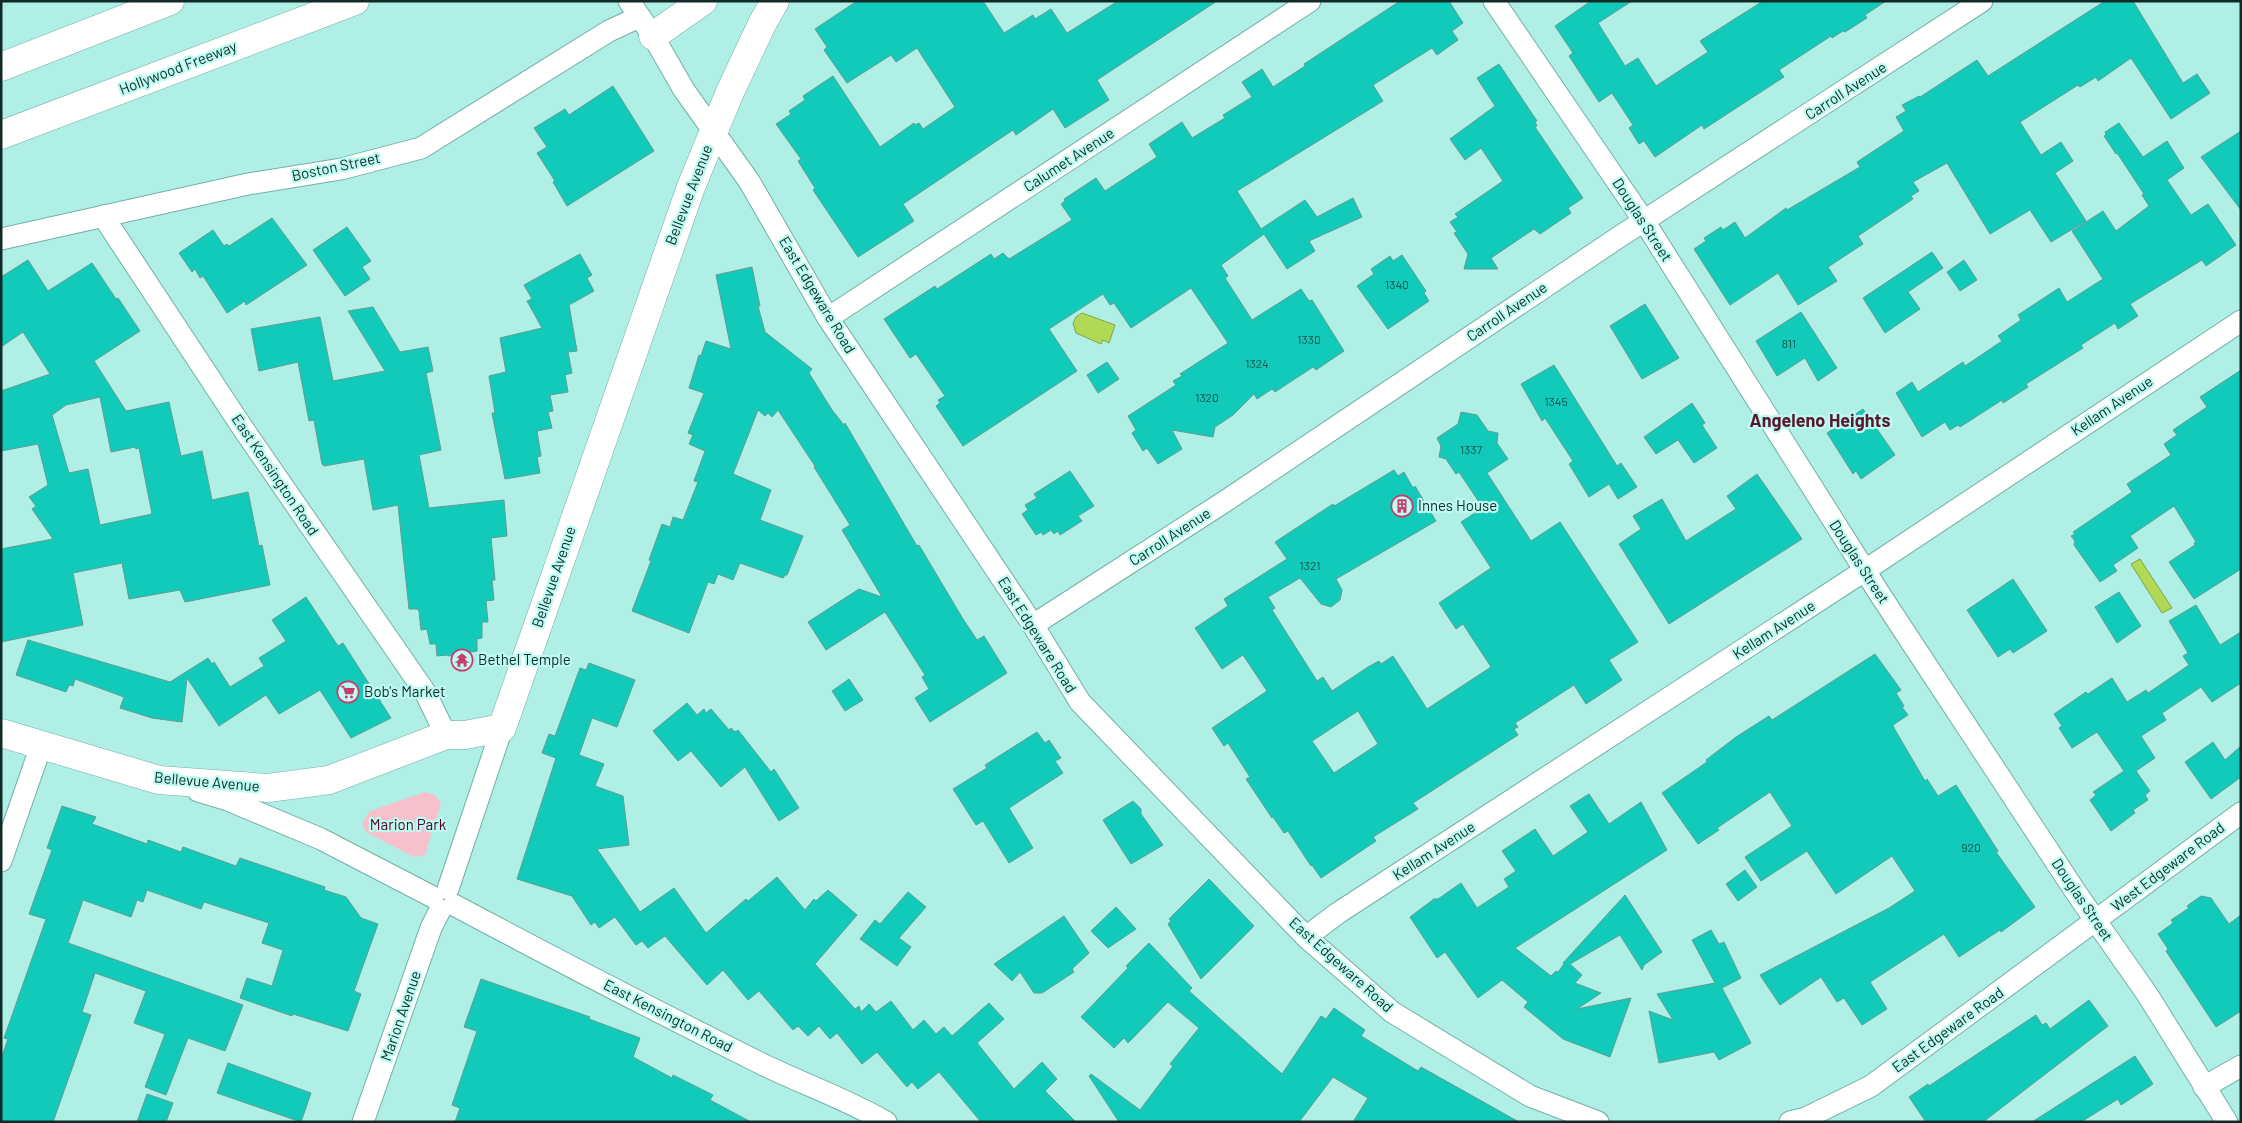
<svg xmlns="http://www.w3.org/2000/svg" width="2242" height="1123" font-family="Barlow,sans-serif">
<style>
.green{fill:#f6c1cc}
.water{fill:#b1d956;stroke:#81a448}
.building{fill:#12cab9;stroke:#5f9c93;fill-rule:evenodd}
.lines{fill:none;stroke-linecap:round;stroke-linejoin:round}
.minor-casing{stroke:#72b0a7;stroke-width:23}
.tertiary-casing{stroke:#72b0a7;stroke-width:29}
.motorway-casing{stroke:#72b0a7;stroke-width:29}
.minor{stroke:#fff;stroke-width:21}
.tertiary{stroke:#fff;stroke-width:28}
.motorway{stroke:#fff;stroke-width:28}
.labels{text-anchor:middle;stroke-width:4.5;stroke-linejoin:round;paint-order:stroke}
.number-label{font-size:12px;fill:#11524c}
.street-label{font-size:15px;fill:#112a27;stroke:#bcfcf2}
.poi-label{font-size:15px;fill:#112a27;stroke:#bcfcf2;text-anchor:start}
.park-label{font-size:15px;fill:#530022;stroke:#bcfcf2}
.quarter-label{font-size:18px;font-weight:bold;fill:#5b172e;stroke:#bcfcf2}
</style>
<rect width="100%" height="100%" fill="#afefe5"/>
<!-- green -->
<polygon class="green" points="425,792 435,795 441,803 425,855 414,857 366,832 362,824 370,811"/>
<!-- water -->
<g class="water">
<polygon points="1082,313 1115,325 1109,343 1103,340 1101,344 1076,333 1073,323 1076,317"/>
<polygon points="2140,559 2172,608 2162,613 2131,564"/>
</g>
<!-- building -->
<g class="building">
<polygon points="857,1 983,1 1004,33 1033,15 1035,19 1051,9 1067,33 1118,1 1217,1 1097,80 1109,100 1065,128 1053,109 1016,135 1013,130 903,204 914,221 858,257 813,190 815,188 798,161 801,159 776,124 791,114 789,111 805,100 803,96 833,76 880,147 914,123 915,125 919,123 923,129 955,107 917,48 896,62 891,55 847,83 824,50 827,47 815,29"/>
<polygon points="1400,1 1449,1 1463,23 1452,31 1458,40 1437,55 1432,48 1373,85 1383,101 1237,191 1261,229 1305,200 1317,217 1353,198 1362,217 1309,241 1315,251 1287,269 1264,234 1221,265 1228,276 1225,278 1252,320 1301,289 1309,301 1312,300 1344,351 1316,370 1313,367 1275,392 1272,389 1257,399 1254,394 1233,415 1215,427 1213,437 1172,430 1182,449 1158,464 1147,448 1143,451 1132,433 1136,430 1128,416 1176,385 1173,381 1182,376 1180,374 1228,343 1191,288 1131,328 1114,303 1110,305 1103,294 1049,329 1077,371 963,446 936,406 940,403 938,400 945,396 916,354 910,358 884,319 935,286 937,289 991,254 994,259 1003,253 1009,259 1072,220 1061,204 1065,201 1064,199 1096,178 1105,191 1157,157 1149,144 1182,122 1192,138 1225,118 1223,115 1252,97 1242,82 1262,69 1273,87 1305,66 1304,64"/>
<polygon points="1591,1 1632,1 1598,23 1625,66 1638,58 1656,86 1708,52 1700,41 1763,1 1886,1 1865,15 1867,18 1845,32 1843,31 1832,38 1831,36 1779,70 1784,77 1704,129 1702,125 1655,157 1644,141 1639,144 1629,128 1633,125 1612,93 1599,102 1569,56 1573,53 1555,26"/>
<polygon points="2105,1 2133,1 2183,83 2197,74 2210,93 2171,119 2131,58 2098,81 2096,77 2080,87 2078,85 2020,122 2041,155 2061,142 2073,161 2055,173 2086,221 2051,242 2030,210 1990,234 1947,163 1913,182 1919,191 1911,196 1913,199 1858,236 1863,244 1828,267 1837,281 1798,305 1778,273 1730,305 1694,249 1706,241 1704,238 1721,227 1723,230 1735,222 1745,238 1786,208 1787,210 1860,167 1857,162 1904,131 1896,117 1906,111 1902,105 1919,96 1920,97 1977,60 1988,76"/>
<polygon points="1499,64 1537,121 1535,122 1537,126 1535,127 1583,198 1568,208 1571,213 1540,234 1534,229 1491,258 1498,269 1464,269 1468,254 1454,233 1457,232 1450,222 1458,217 1455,214 1503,181 1481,148 1465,160 1450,139 1495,106 1477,78"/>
<polygon points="613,86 654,151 567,206 553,182 555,181 537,153 547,147 534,128 565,109 569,115"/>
<polygon points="2119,123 2143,157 2167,141 2184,168 2167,180 2191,215 2208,204 2236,245 2206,266 2202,260 2130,304 2138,316 2118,329 2115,323 2081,345 2083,348 2026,384 2028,387 2003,403 2002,400 1960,427 1958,425 1950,430 1945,422 1922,437 1896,393 1912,382 1918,392 1963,362 1965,366 2002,341 1998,336 2021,320 2018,315 2059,288 2067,302 2103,279 2072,231 2103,211 2116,231 2149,206 2142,195 2144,194 2117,153 2116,154 2104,136 2106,135 2105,132"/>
<polygon points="2241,131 2241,210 2201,157"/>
<polygon points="272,218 307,265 246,305 245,301 227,313 203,276 200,278 195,269 192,272 179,253 213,230 224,246 227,244 229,246"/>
<polygon points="347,227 371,261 362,267 370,279 345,296 313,250"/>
<polygon points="1932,252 1943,268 1908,292 1920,309 1885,333 1863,298"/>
<polygon points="580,254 592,275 587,278 594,291 569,305 577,351 568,352 572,373 565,375 568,392 550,395 553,411 548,412 552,428 537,431 541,456 537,457 540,473 505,479 492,413 495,413 489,376 506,372 500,338 542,328 527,301 532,299 524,285"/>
<polygon points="1402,255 1426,291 1424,293 1429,301 1388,329 1357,286 1374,274 1371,269 1390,256 1393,261"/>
<path d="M 28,260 L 48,291 L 92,263 L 116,299 L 118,298 L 140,331 L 94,361 L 126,411 L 169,402 L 181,456 L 202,451 L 212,500 L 248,492 L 259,546 L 262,545 L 270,585 L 185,602 L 180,590 L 129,599 L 122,563 L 73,573 L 83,625 L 1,642 L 1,549 L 53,539 L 32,509 L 36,506 L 29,497 L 48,485 L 38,444 L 1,451 L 1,391 L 50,374 L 23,332 L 1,347 L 1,277 ZM 100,397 L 111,452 L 135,447 L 136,449 L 139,448 L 152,514 L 100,525 L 88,469 L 69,473 L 52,415 L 66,405 Z"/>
<polygon points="1964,260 1977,280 1960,291 1947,272"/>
<polygon points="752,267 760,306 758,306 765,332 812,369 809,373 832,410 844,425 845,423 917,546 919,545 963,619 977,640 984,636 1007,673 930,722 915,698 929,689 922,677 925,675 885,612 826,650 808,622 859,589 882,597 842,530 850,525 814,467 815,466 778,410 772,417 768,413 765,416 758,410 733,474 771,490 760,520 803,536 787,575 785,575 783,578 740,563 733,580 718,574 714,584 708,582 689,633 632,611 651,561 649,560 662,524 670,527 673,517 683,520 698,482 694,481 705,451 689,444 693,435 688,433 704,393 689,388 699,355 701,356 706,341 731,349 716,275"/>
<polygon points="1645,304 1679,358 1642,379 1610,326"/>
<polygon points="373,307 400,352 428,347 433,371 426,373 441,450 419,455 429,508 504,500 507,536 491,538 495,580 492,580 494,600 486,601 488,622 482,622 482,638 477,639 477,651 448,656 448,655 437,656 436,644 430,644 427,629 421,630 419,611 417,609 409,609 398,505 373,510 364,459 324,466 322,464 314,420 309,421 298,362 259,371 251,329 320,317 333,381 385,371 348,311"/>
<polygon points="1801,312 1837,368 1818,381 1805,358 1777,376 1756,341"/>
<polygon points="1107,362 1119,379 1098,393 1087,375"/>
<polygon points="1554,365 1617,466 1621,463 1637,487 1618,499 1609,484 1589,497 1569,464 1573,461 1545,418 1542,421 1521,384"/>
<polygon points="2241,370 2241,569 2194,599 2169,562 2195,545 2194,543 2196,542 2174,506 2130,536 2138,548 2113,565 2117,571 2100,582 2074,545 2075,541 2071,536 2075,534 2073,532 2132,492 2127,484 2171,455 2164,444 2177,435 2173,430 2207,407 2200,397"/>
<polygon points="1692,403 1705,423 1702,425 1717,448 1694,463 1678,440 1656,454 1644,437"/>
<polygon points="1863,409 1895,455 1861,479 1856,471 1853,474 1827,433"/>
<path d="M 1461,412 L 1477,415 L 1488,431 L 1498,433 L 1497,443 L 1508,459 L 1487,473 L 1531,541 L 1560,522 L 1638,642 L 1609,660 L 1622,680 L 1586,704 L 1574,685 L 1515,723 L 1518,727 L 1514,729 L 1518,735 L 1413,803 L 1418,809 L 1373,837 L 1376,841 L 1321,878 L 1312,865 L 1311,866 L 1288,831 L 1284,833 L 1273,817 L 1272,818 L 1246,779 L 1250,777 L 1228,743 L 1224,746 L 1212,728 L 1267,691 L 1243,655 L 1222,669 L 1195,628 L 1228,606 L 1224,599 L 1287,559 L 1275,542 L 1333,504 L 1334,506 L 1394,470 L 1398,476 L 1404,472 L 1413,488 L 1415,486 L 1436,521 L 1336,579 L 1342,590 L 1340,600 L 1331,607 L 1321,604 L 1300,578 L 1268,597 L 1275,608 L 1272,610 L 1317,681 L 1323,677 L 1332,691 L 1368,667 L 1379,661 L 1381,664 L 1393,656 L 1427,709 L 1491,667 L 1463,624 L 1456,629 L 1439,603 L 1491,568 L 1461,522 L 1483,508 L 1459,472 L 1456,474 L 1446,459 L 1439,457 L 1441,446 L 1437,438 L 1458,424 ZM 1358,711 L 1378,744 L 1334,773 L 1312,741 Z"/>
<polygon points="1070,471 1094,506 1078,516 1082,521 1060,535 1058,531 1054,534 1051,530 1043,535 1041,532 1036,535 1022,514 1028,510 1025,505 1037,498 1034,494"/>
<polygon points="1757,474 1802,539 1669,624 1619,544 1641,529 1633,516 1662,499 1686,541 1736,509 1727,496"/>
<polygon points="2013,579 2047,631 2013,653 2010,649 1998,657 1967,610"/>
<polygon points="2119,592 2141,626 2117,643 2095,607"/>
<polygon points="306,597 338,646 343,643 391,718 351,738 320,690 279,714 266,695 219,726 187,678 182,722 152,718 120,708 124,697 75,679 73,686 69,685 66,692 16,675 28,640 170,682 208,658 212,664 214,662 230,687 264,666 259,658 286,641 272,620"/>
<polygon points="2196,605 2220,645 2241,632 2241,683 2212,702 2201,687 2162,713 2166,720 2141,736 2155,758 2136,771 2150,791 2145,795 2148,800 2133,810 2135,813 2111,831 2090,800 2096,795 2093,792 2124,771 2097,732 2072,748 2059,728 2062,726 2054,714 2086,692 2088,694 2112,678 2127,702 2146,690 2148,693 2189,665 2183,656 2188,653 2169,621"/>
<polygon points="1875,654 1901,690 1896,693 1904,706 1902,707 1908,715 1893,725 1894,728 1925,781 1927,779 1938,796 1956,785 1998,851 1996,852 2035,907 2001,932 2000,930 1959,957 1944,934 1870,982 1887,1009 1862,1025 1844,998 1837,1002 1821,977 1780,1005 1760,975 1889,908 1915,891 1892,856 1836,894 1807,851 1761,881 1745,857 1792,826 1770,792 1717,828 1719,830 1698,844 1662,793 1707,762 1706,760 1736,737 1769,716 1772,720"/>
<polygon points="589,663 635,680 617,727 592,718 579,755 604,764 595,786 623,796 629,845 597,849 640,912 674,888 706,933 746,899 748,901 777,877 805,910 814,899 816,901 828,890 857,915 815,964 855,1009 859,1006 861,1012 869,1004 876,1012 891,1001 913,1030 924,1020 936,1034 944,1027 952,1036 989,1003 1004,1019 977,1043 1014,1089 1042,1062 1057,1079 1045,1091 1076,1122 981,1122 939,1072 918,1089 912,1082 907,1087 877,1052 862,1064 837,1033 830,1039 819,1026 808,1036 798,1026 793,1030 759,991 748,1000 723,970 707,985 665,936 648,948 642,941 636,945 615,917 599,928 595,922 591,925 572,896 517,879 556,758 542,753 549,734 555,736 580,668 586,670"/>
<polygon points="849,679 863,700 845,711 832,691"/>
<polygon points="687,703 697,715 704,709 706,713 711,709 729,730 731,728 735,732 738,730 771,772 774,769 799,808 779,821 745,767 721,787 691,751 678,761 653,731"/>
<polygon points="1037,732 1045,743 1049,740 1061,758 1055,761 1063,773 1009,808 1033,848 1009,863 983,821 976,825 953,789 987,768 985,765"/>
<polygon points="2213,742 2225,760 2241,746 2241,777 2211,799 2185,762"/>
<polygon points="1589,794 1609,824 1641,802 1667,850 1515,948 1551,976 1556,971 1558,972 1564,964 1563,963 1625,895 1662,952 1644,965 1642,970 1620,935 1570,964 1582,975 1575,983 1601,993 1577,1009 1631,998 1610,1057 1563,1039 1524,1007 1528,1002 1502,980 1478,998 1445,952 1437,958 1410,917 1434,899 1438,899 1461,883 1477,908 1509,887 1504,879 1516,871 1502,851 1535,829 1553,856 1588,832 1570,806"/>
<polygon points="1133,801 1141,809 1141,814 1163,845 1131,864 1103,820"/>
<polygon points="62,806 96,817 92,824 147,844 148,840 181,852 183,847 236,866 240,858 325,887 324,890 346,897 361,918 378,924 354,991 361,994 348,1031 293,1014 292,1016 240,998 247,978 272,986 283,950 262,943 269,923 204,902 201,909 147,890 143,902 137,900 131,917 83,900 68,943 243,1005 225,1051 188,1038 166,1095 145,1087 165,1034 134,1023 146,991 95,973 82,1012 91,1015 53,1122 1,1122 1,1059 8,1039 4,1038 46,919 29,914 52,850 47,848"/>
<polygon points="1745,870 1757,887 1738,901 1726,884"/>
<polygon points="1209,879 1254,926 1201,979 1168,924 1171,921 1169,919"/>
<polygon points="908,892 926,907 899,938 911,947 897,966 860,939 875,920 880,924"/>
<polygon points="2201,896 2211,898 2229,924 2241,915 2241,1011 2216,1027 2166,951 2168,949 2158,934 2173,923 2171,920 2189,908 2187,906"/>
<polygon points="1116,907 1136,929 1108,948 1091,931"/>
<polygon points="1064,916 1089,953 1072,969 1074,972 1042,993 1034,993 1020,972 1012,981 994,964"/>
<polygon points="1711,930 1719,944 1724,942 1741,978 1722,988 1751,1043 1719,1060 1714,1052 1659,1063 1649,1011 1673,1020 1657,994 1715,983 1692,940"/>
<polygon points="1149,943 1192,988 1189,991 1282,1074 1321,1016 1326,1019 1334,1008 1365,1030 1361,1036 1418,1071 1421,1067 1519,1122 1353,1122 1368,1098 1333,1077 1299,1122 1119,1122 1089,1076 1091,1074 1140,1110 1173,1066 1170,1064 1199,1028 1168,1002 1128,1043 1124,1038 1114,1048 1081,1017 1128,968 1126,966"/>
<polygon points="481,979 590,1017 589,1019 640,1038 633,1057 672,1078 673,1075 713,1095 710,1100 751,1122 455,1122 460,1108 452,1105 477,1031 464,1027"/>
<polygon points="2089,1000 2108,1026 1983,1122 1926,1122 1909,1097 1928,1084 1929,1086 2036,1015 2042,1025 2046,1023 2050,1029"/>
<polygon points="2135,1056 2153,1084 2121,1105 2118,1099 2081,1122 2032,1122"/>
<polygon points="228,1063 311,1093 301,1122 217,1093"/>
<polygon points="147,1094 173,1103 166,1122 137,1122"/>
</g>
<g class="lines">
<!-- minor casing -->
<g class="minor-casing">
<g id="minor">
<polyline points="629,1 653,36 684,90 749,181 828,318 1033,625 1080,702 1306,937 1392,1012 1530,1096 1598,1122"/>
<polyline points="1494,1 1644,221 1881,596 2077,894 2147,994 2227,1122"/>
<polyline points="103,216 242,427 425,692 446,735"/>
<polyline points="1,239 248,184 341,169 421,148 609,31 639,17"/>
<polyline points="828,318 1310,1"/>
<polyline points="1033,625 1224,502 1619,237 1982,1"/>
<polyline points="198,791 228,800 321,839 433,897"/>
<polyline points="1,861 41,746"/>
<polyline points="448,889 502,728"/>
<path d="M 454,905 C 555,959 658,1012 762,1064 C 803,1084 846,1099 886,1122"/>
<polyline points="1306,937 1338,913 1864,571 2241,321"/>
<polyline points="2204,1087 2241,1066"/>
<polyline points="363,1122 431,928 440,910"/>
<polyline points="1790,1122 1806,1118 1871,1086 2241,813"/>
</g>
</g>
<!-- tertiary casing -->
<g class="tertiary-casing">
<g id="tertiary">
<polyline points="653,36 703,1"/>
<polyline points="1,733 159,780 268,788 329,780 446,735 465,735 502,728 691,187 730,92 762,24 775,1"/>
</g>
</g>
<!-- motorway casing -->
<g class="motorway-casing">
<g id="motorway">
<polyline points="1,67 170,1"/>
<polyline points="1,135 355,1"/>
</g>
</g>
<!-- minor -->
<use href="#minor" class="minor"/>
<!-- tertiary -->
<use href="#tertiary" class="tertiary"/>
<!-- motorway -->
<use href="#motorway" class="motorway"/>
</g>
<!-- icons -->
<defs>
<g id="building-ring" transform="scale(1.125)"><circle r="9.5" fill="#bcfcf2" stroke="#c93c6c" stroke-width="1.5"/><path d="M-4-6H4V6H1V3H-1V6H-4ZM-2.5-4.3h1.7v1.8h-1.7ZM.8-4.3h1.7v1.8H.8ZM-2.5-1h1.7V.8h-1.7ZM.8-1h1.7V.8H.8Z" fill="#c93c6c"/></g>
<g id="temple-ring" transform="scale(1.125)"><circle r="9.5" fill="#bcfcf2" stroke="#c93c6c" stroke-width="1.5"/><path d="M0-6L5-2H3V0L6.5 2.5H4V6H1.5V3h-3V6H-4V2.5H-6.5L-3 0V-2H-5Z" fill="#c93c6c"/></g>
<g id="supermarket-ring" transform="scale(1.125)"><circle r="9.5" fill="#bcfcf2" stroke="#c93c6c" stroke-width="1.5"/><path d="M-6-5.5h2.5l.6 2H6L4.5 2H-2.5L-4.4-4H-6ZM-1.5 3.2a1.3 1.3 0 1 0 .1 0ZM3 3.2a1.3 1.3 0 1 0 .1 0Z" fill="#c93c6c"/></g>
</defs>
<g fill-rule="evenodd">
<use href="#building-ring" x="1402" y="506"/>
<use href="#temple-ring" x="462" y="660"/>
<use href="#supermarket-ring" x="348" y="692"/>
</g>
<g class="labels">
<!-- number labels -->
<g class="number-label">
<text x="1397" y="289">1340</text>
<text x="1309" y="344">1330</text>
<text x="1789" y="348">811</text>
<text x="1257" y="368">1324</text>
<text x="1207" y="402">1320</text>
<text x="1556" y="406">1345</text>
<text x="1471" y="454">1337</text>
<text x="1310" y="570">1321</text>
<text x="1971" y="852">920</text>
</g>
<!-- street labels -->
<g class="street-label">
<text transform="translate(178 68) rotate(-21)" y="5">Hollywood Freeway</text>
<text transform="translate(1846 91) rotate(-33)" y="5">Carroll Avenue</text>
<text transform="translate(1069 160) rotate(-33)" y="5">Calumet Avenue</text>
<text transform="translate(336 167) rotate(-12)" y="5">Boston Street</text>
<text transform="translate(689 195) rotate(-69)" y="5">Bellevue Avenue</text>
<text transform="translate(1642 220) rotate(57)" y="5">Douglas Street</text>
<text transform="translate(817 295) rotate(59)" y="5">East Edgeware Road</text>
<text transform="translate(1507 312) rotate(-34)" y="5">Carroll Avenue</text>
<text transform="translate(2112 406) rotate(-34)" y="5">Kellam Avenue</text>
<text transform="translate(275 475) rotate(56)" y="5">East Kensington Road</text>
<text transform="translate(1170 537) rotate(-33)" y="5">Carroll Avenue</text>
<text transform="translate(1859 562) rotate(57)" y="5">Douglas Street</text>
<text transform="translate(554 577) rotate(-71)" y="5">Bellevue Avenue</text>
<text transform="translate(1774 630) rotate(-33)" y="5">Kellam Avenue</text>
<text transform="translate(1037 635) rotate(58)" y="5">East Edgeware Road</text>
<text transform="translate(207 782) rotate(5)" y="5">Bellevue Avenue</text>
<text transform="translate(1434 851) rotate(-33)" y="5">Kellam Avenue</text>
<text transform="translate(2168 867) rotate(-37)" y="5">West Edgeware Road</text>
<text transform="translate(2082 900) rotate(56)" y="5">Douglas Street</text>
<text transform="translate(1341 965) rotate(42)" y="5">East Edgeware Road</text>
<text transform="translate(401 1016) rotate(-71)" y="5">Marion Avenue</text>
<text transform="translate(668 1016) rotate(27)" y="5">East Kensington Road</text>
<text transform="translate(1948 1030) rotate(-36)" y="5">East Edgeware Road</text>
</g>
<!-- poi labels -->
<g class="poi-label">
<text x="1418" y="511">Innes House</text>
<text x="478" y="665">Bethel Temple</text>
<text x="364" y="697">Bob's Market</text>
</g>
<!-- park labels -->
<g class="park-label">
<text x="408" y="830">Marion Park</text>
</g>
<!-- quarter labels -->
<g class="quarter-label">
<text x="1820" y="427">Angeleno Heights</text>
</g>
</g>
<!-- border -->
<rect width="2242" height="1123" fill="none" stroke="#112a27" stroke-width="5"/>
</svg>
